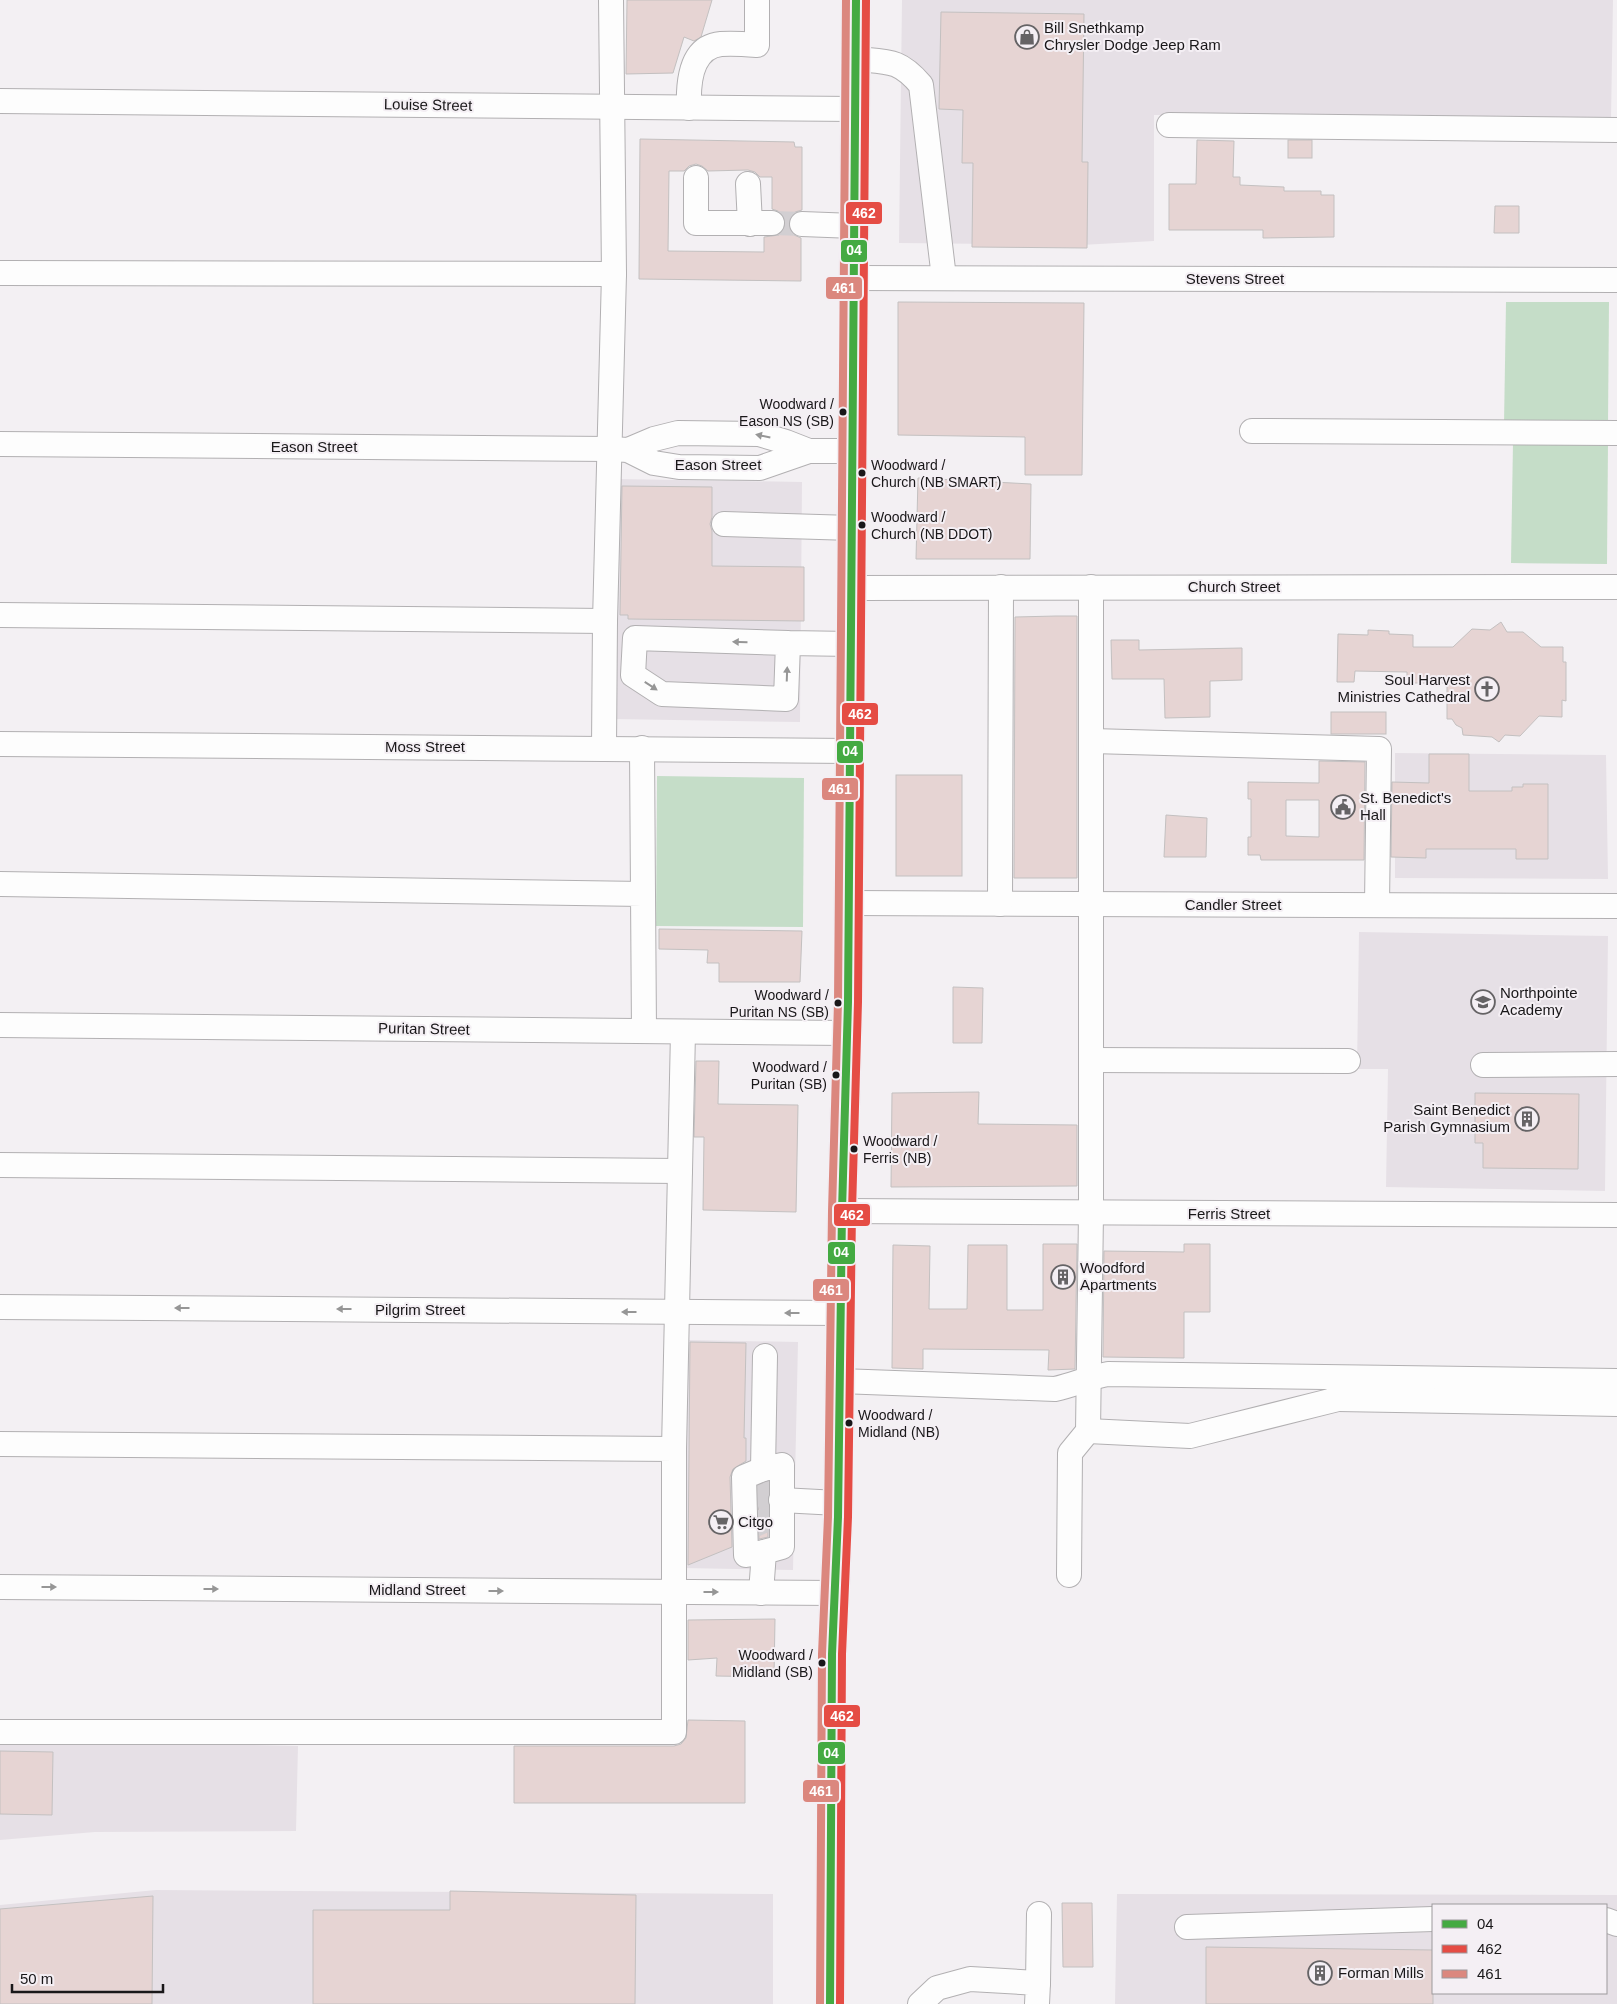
<svg xmlns="http://www.w3.org/2000/svg" width="1617" height="2004" font-family="Arial,sans-serif">
<style>
.built{fill:#e6e0e6;fill-rule:evenodd}
.green{fill:#c5ddc8}
.building{fill:#e6d4d3;stroke:#c3c0c0;fill-rule:evenodd}
.lines{fill:none;stroke-linecap:round;stroke-linejoin:round}
.minor-tunnel{stroke:#d2cfd2;stroke-width:24;stroke-dasharray:24 12;stroke-linecap:butt}
.minor-casing{stroke:#b2b0b2;stroke-width:26}
.major-casing{stroke:#cdcbcd;stroke-width:30}
.minor{stroke:#fdfdfd;stroke-width:24}
.major{stroke:#ede9f0;stroke-width:28}
.bus-1-casing{stroke:#f4eff4;stroke-width:11}
.bus-2-casing{stroke:#f4eff4;stroke-width:11}
.bus-3-casing{stroke:#f4eff4;stroke-width:11}
.bus-1{stroke:#44aa42;stroke-width:8}
.bus-2{stroke:#e54c44;stroke-width:8}
.bus-3{stroke:#db877e;stroke-width:8}
.oneway{fill:#969696}
.bus-dot{fill:#191719;stroke:#f4eff4;stroke-width:2}
.labels{text-anchor:middle;stroke-width:4;stroke-linejoin:round;paint-order:stroke}
.bus-label{font-size:14px;fill:#191719;stroke:#f4eff4;text-anchor:end}
.poi-label{font-size:15px;fill:#191719;stroke:#f4eff4;text-anchor:start}
.street-label{font-size:15px;fill:#191719;stroke:#f4eff4}
.line-badge{stroke:#f4eff4;stroke-width:2}
.badge-label{font-size:14px;text-anchor:middle;font-weight:bold;fill:#fff}
</style>
<rect width="100%" height="100%" fill="#f3f0f3"/>
<!-- built -->
<g class="built">
<polygon points="902,0 1613,0 1611,119 1154,115 1154,241 1081,245 899,243"/>
<polygon points="616,479 802,482 800,722 614,719"/>
<polygon points="1395,753 1606,755 1608,879 1395,878"/>
<polygon points="1359,932 1608,936 1605,1191 1386,1187 1388,1069 1357,1069"/>
<polygon points="687,1340 798,1342 793,1570 682,1568"/>
<polygon points="0,1739 298,1746 296,1831 95,1832 0,1840"/>
<polygon points="156,1890 773,1894 773,2004 0,2004 0,1905"/>
<path d="M 1117,1894 L 1617,1895 L 1617,2004 L 1115,2004 ZM 1433,1905 L 1606,1905 L 1606,1993 L 1433,1993 Z"/>
</g>
<!-- green -->
<g class="green">
<polygon points="1506,302 1609,302 1608,424 1504,424"/>
<polygon points="1513,442 1608,444 1607,564 1511,563"/>
<polygon points="657,776 804,778 803,927 656,926"/>
</g>
<!-- building -->
<g class="building">
<polygon points="627,0 712,0 701,37 694,41 684,37 673,73 626,74"/>
<polygon points="941,12 1084,14 1082,162 1088,162 1087,248 972,247 973,163 962,163 963,110 939,109"/>
<path d="M 640,139 L 794,142 L 795,147 L 802,147 L 802,210 L 795,212 L 791,216 L 788,224 L 790,230 L 794,235 L 801,238 L 801,281 L 639,279 ZM 696,164 L 702,166 L 708,171 L 748,170 L 755,172 L 760,177 L 772,177 L 772,209 L 778,211 L 784,216 L 786,223 L 784,229 L 779,235 L 764,237 L 764,252 L 668,251 L 669,171 L 684,171 L 689,166 Z"/>
<polygon points="1197,140 1234,141 1233,177 1240,177 1240,185 1284,187 1284,191 1321,191 1321,195 1334,195 1334,237 1263,238 1263,230 1169,230 1169,184 1196,184"/>
<rect x="1288" y="140" width="24" height="18"/>
<polygon points="1495,206 1519,206 1519,233 1494,233"/>
<polygon points="898,302 1084,303 1082,475 1025,475 1025,437 898,435"/>
<polygon points="918,478 1031,484 1030,559 916,559"/>
<polygon points="622,486 712,487 712,517 710,524 712,531 712,566 804,567 804,621 628,619 628,615 620,615"/>
<polygon points="1056,616 1077,616 1077,878 1014,878 1015,617"/>
<polygon points="1501,622 1507,632 1523,632 1541,647 1563,647 1563,662 1566,662 1566,701 1562,700 1562,717 1539,716 1520,736 1505,735 1499,742 1492,737 1463,735 1462,728 1456,725 1452,719 1447,719 1447,683 1407,683 1407,672 1355,671 1354,682 1337,682 1338,634 1368,635 1368,630 1389,631 1389,634 1413,635 1413,647 1453,647 1472,629 1490,630"/>
<polygon points="1111,640 1139,640 1139,650 1242,648 1242,680 1210,681 1210,717 1165,718 1164,679 1112,679"/>
<rect x="1331" y="712" width="55" height="22"/>
<polygon points="1429,754 1469,754 1469,791 1512,791 1512,787 1523,787 1523,784 1548,784 1548,859 1516,859 1516,849 1426,849 1426,858 1391,857 1392,782 1429,783"/>
<path d="M 1319,761 L 1365,762 L 1364,860 L 1261,860 L 1260,855 L 1248,855 L 1248,837 L 1251,837 L 1251,799 L 1248,799 L 1248,782 L 1319,783 ZM 1286,800 L 1319,800 L 1319,837 L 1286,836 Z"/>
<rect x="896" y="775" width="66" height="101"/>
<polygon points="1166,815 1207,818 1206,857 1164,857"/>
<polygon points="659,929 802,931 800,982 719,982 719,963 707,963 708,950 659,949"/>
<polygon points="953,987 983,988 982,1043 953,1043"/>
<polygon points="696,1061 719,1061 718,1104 798,1105 796,1212 703,1210 704,1137 694,1137"/>
<polygon points="979,1092 978,1124 1077,1125 1077,1186 891,1187 892,1093"/>
<polygon points="1475,1093 1579,1094 1578,1169 1483,1168 1483,1143 1475,1143"/>
<polygon points="1043,1244 1077,1244 1075,1369 1048,1370 1049,1350 923,1349 923,1369 892,1368 893,1245 930,1246 929,1309 967,1309 968,1245 1007,1245 1007,1310 1043,1310"/>
<polygon points="1184,1244 1210,1244 1210,1312 1184,1312 1184,1358 1103,1357 1104,1251 1184,1252"/>
<polygon points="690,1342 746,1343 744,1438 746,1438 746,1461 733,1469 730,1477 732,1547 688,1565"/>
<polygon points="768,1482 768,1537 759,1539 758,1486"/>
<polygon points="775,1619 774,1677 716,1676 717,1658 688,1660 688,1620"/>
<polygon points="688,1720 745,1721 745,1803 514,1803 514,1746 674,1746 681,1744 686,1738"/>
<polygon points="0,1751 53,1752 52,1815 0,1814"/>
<polygon points="450,1891 636,1895 635,2004 313,2004 313,1910 450,1910"/>
<polygon points="153,1896 152,2004 0,2004 0,1909"/>
<polygon points="1062,1903 1092,1903 1093,1967 1063,1967"/>
<polygon points="1206,1947 1433,1950 1433,2004 1206,2004"/>
</g>
<g class="lines">
<!-- minor-tunnel -->
<g class="minor-tunnel">
<polyline points="772,223 802,224"/>
<polyline points="755,1499 776,1490"/>
<polyline points="755,1525 775,1516"/>
</g>
<!-- minor casing -->
<g class="minor-casing">
<g id="minor">
<polyline points="611,0 614,274"/>
<path d="M 856,59 C 888,62 899,59 921,85 L 944,278"/>
<polyline points="0,101 855,109"/>
<path d="M 689,108 C 688,84 690,47 721,44 C 732,43 745,44 757,45 L 757,0"/>
<polyline points="1169,125 1617,130"/>
<polyline points="696,178 696,223 772,223"/>
<polyline points="748,184 750,224"/>
<polyline points="802,224 854,226"/>
<polyline points="0,273 614,274 605,621 604,748"/>
<polyline points="854,278 1617,280"/>
<polyline points="1252,431 1617,433"/>
<polyline points="0,444 611,449 628,450 654,463 679,467 760,468 809,451 852,451"/>
<polyline points="628,450 654,439 678,433 759,434 786,442 809,451"/>
<polyline points="724,524 852,528"/>
<polyline points="851,588 1617,587"/>
<polyline points="0,615 605,621"/>
<polyline points="788,643 786,699 662,694 633,675 635,638 788,643 851,644"/>
<polyline points="1092,741 1379,749 1377,905"/>
<polyline points="0,744 850,751"/>
<polyline points="642,748 643,894"/>
<polyline points="0,884 643,894 644,1031"/>
<polyline points="849,903 1617,906"/>
<polyline points="1000,904 1001,587"/>
<polyline points="0,1025 847,1033"/>
<polyline points="1092,1060 1348,1061"/>
<polyline points="1483,1065 1617,1064"/>
<polyline points="0,1165 680,1171"/>
<polyline points="842,1211 1617,1215"/>
<polyline points="0,1307 841,1313"/>
<path d="M 840,1381 L 1055,1389 C 1074,1385 1090,1377 1108,1374 L 1617,1381"/>
<polyline points="1338,1399 1617,1404"/>
<polyline points="1088,1431 1190,1436 1338,1399 1339,1383"/>
<polyline points="0,1444 674,1449 674,1732 0,1732"/>
<polyline points="674,1449 683,1032"/>
<polyline points="763,1469 744,1477 746,1555 764,1552"/>
<polyline points="781,1500 838,1503"/>
<polyline points="1069,1575 1070,1453 1088,1431 1091,1213 1091,587"/>
<polyline points="0,1587 835,1593"/>
<polyline points="761,1593 764,1552 782,1547 782,1465 763,1469 765,1356"/>
<polyline points="1606,1920 1617,1924"/>
<polyline points="1187,1927 1433,1919"/>
<polyline points="1038,1983 1039,1914"/>
<polyline points="920,2004 937,1988 970,1979 1038,1983 1037,2004"/>
</g>
</g>
<!-- major casing -->
<g class="major-casing">
<polyline id="major" points="830,2004 832,1654 838,1517 842,1211 848,1002 856,0"/>
</g>
<!-- minor -->
<use href="#minor" class="minor"/>
<!-- major -->
<use href="#major" class="major"/>
<!-- bus-1 casing -->
<g class="bus-1-casing">
<polyline id="bus-1" points="830,2004 832,1654 838,1517 842,1211 848,1002 856,0"/>
</g>
<!-- bus-2 casing -->
<g class="bus-2-casing">
<polyline id="bus-2" points="840,2004 842,1654 848,1517 852,1211 858,1002 866,0"/>
</g>
<!-- bus-3 casing -->
<g class="bus-3-casing">
<polyline id="bus-3" points="820,2004 822,1654 828,1517 832,1211 838,1002 846,0"/>
</g>
<!-- bus-1 -->
<use href="#bus-1" class="bus-1"/>
<!-- bus-2 -->
<use href="#bus-2" class="bus-2"/>
<!-- bus-3 -->
<use href="#bus-3" class="bus-3"/>
</g>
<!-- one-way arrows -->
<defs><path id="oneway-solid" d="M-6-.8H1V-3.2L6.5 0L1 3.2V.8H-6Z" transform="scale(1.25)"/></defs>
<g class="oneway">
<use href="#oneway-solid" transform="translate(763 436) rotate(-168)"/>
<use href="#oneway-solid" transform="translate(740 642) rotate(-178)"/>
<use href="#oneway-solid" transform="translate(787 674) rotate(-88)"/>
<use href="#oneway-solid" transform="translate(651 686) rotate(33)"/>
<use href="#oneway-solid" transform="translate(182 1308) rotate(-180)"/>
<use href="#oneway-solid" transform="translate(344 1309) rotate(-180)"/>
<use href="#oneway-solid" transform="translate(629 1312) rotate(-180)"/>
<use href="#oneway-solid" transform="translate(792 1313) rotate(-180)"/>
<use href="#oneway-solid" transform="translate(49 1587)"/>
<use href="#oneway-solid" transform="translate(211 1589)"/>
<use href="#oneway-solid" transform="translate(496 1591)"/>
<use href="#oneway-solid" transform="translate(711 1592)"/>
</g>
<!-- icons -->
<defs>
<g id="shop-ring" transform="scale(1.25)"><circle r="9.5" fill="#f4eff4" stroke="#656365" stroke-width="1.5"/><path d="M-5-2.5h2.3a2.7 3.5 0 0 1 5.4 0H5L5.5 6h-11ZM-1.5-2.5h3a1.5 2.3 0 0 0-3 0Z" fill="#656365"/></g>
<g id="church-ring" transform="scale(1.25)"><circle r="9.5" fill="#f4eff4" stroke="#656365" stroke-width="1.5"/><path d="M-1.2-6h2.4v3.5h3.3v2.4h-3.3V6h-2.4V-.1h-3.3v-2.4h3.3Z" fill="#656365"/></g>
<g id="civic-ring" transform="scale(1.25)"><circle r="9.5" fill="#f4eff4" stroke="#656365" stroke-width="1.5"/><path d="M-.6-6.5H3V-4.5H.6V-3L4-1V1h2V6H-6V1h2V-1L-.6-3ZM-1.2 2.5V6h2.4V2.5Z" fill="#656365"/></g>
<g id="school-ring" transform="scale(1.25)"><circle r="9.5" fill="#f4eff4" stroke="#656365" stroke-width="1.5"/><path d="M0-5L7-2L0 1L-7-2ZM-4 1L0 2.5L4 1V4Q0 6-4 4Z" fill="#656365"/></g>
<g id="building-ring" transform="scale(1.25)"><circle r="9.5" fill="#f4eff4" stroke="#656365" stroke-width="1.5"/><path d="M-4-6H4V6H1V3H-1V6H-4ZM-2.5-4.3h1.7v1.8h-1.7ZM.8-4.3h1.7v1.8H.8ZM-2.5-1h1.7V.8h-1.7ZM.8-1h1.7V.8H.8Z" fill="#656365"/></g>
<g id="supermarket-ring" transform="scale(1.25)"><circle r="9.5" fill="#f4eff4" stroke="#656365" stroke-width="1.5"/><path d="M-6-5.5h2.5l.6 2H6L4.5 2H-2.5L-4.4-4H-6ZM-1.5 3.2a1.3 1.3 0 1 0 .1 0ZM3 3.2a1.3 1.3 0 1 0 .1 0Z" fill="#656365"/></g>
</defs>
<g fill-rule="evenodd">
<use href="#shop-ring" x="1027" y="37"/>
<use href="#church-ring" x="1487" y="689"/>
<use href="#civic-ring" x="1343" y="807"/>
<use href="#school-ring" x="1483" y="1002"/>
<use href="#building-ring" x="1527" y="1119"/>
<use href="#building-ring" x="1063" y="1277"/>
<use href="#supermarket-ring" x="721" y="1522"/>
<use href="#building-ring" x="1320" y="1973"/>
</g>
<!-- markers -->
<g class="bus-dot">
<circle cx="843" cy="412" r="4.5"/>
<circle cx="862" cy="473" r="4.5"/>
<circle cx="862" cy="525" r="4.5"/>
<circle cx="838" cy="1003" r="4.5"/>
<circle cx="836" cy="1075" r="4.5"/>
<circle cx="854" cy="1149" r="4.5"/>
<circle cx="849" cy="1423" r="4.5"/>
<circle cx="822" cy="1663" r="4.5"/>
</g>
<g class="labels">
<!-- bus labels -->
<g class="bus-label">
<text x="834" y="409">Woodward /<tspan x="834" dy="17">Eason NS (SB)</tspan></text>
<text x="871" y="470" text-anchor="start">Woodward /<tspan x="871" dy="17">Church (NB SMART)</tspan></text>
<text x="871" y="522" text-anchor="start">Woodward /<tspan x="871" dy="17">Church (NB DDOT)</tspan></text>
<text x="829" y="1000">Woodward /<tspan x="829" dy="17">Puritan NS (SB)</tspan></text>
<text x="827" y="1072">Woodward /<tspan x="827" dy="17">Puritan (SB)</tspan></text>
<text x="863" y="1146" text-anchor="start">Woodward /<tspan x="863" dy="17">Ferris (NB)</tspan></text>
<text x="858" y="1420" text-anchor="start">Woodward /<tspan x="858" dy="17">Midland (NB)</tspan></text>
<text x="813" y="1660">Woodward /<tspan x="813" dy="17">Midland (SB)</tspan></text>
</g>
<!-- poi labels -->
<g class="poi-label">
<text x="1044" y="33">Bill Snethkamp<tspan x="1044" dy="17">Chrysler Dodge Jeep Ram</tspan></text>
<text x="1470" y="685" text-anchor="end">Soul Harvest<tspan x="1470" dy="17">Ministries Cathedral</tspan></text>
<text x="1360" y="803">St. Benedict's<tspan x="1360" dy="17">Hall</tspan></text>
<text x="1500" y="998">Northpointe<tspan x="1500" dy="17">Academy</tspan></text>
<text x="1510" y="1115" text-anchor="end">Saint Benedict<tspan x="1510" dy="17">Parish Gymnasium</tspan></text>
<text x="1080" y="1273">Woodford<tspan x="1080" dy="17">Apartments</tspan></text>
<text x="738" y="1527">Citgo</text>
<text x="1338" y="1978">Forman Mills</text>
</g>
<!-- street labels -->
<g class="street-label">
<text transform="translate(428 105) rotate(1)" y="5">Louise Street</text>
<text x="1235" y="284">Stevens Street</text>
<text x="314" y="452">Eason Street</text>
<text x="718" y="470">Eason Street</text>
<text x="1234" y="592">Church Street</text>
<text x="425" y="752">Moss Street</text>
<text x="1233" y="910">Candler Street</text>
<text transform="translate(424 1029) rotate(1)" y="5">Puritan Street</text>
<text x="1229" y="1219">Ferris Street</text>
<text x="420" y="1315">Pilgrim Street</text>
<text x="417" y="1595">Midland Street</text>
</g>
</g>
<g class="line-badge">
<rect x="845" y="201" width="38" height="24" rx="5" fill="#e54c44"/>
<rect x="840" y="239" width="28" height="24" rx="5" fill="#44aa42"/>
<rect x="825" y="276" width="38" height="24" rx="5" fill="#db877e"/>
<rect x="841" y="702" width="38" height="24" rx="5" fill="#e54c44"/>
<rect x="836" y="740" width="28" height="24" rx="5" fill="#44aa42"/>
<rect x="821" y="777" width="38" height="24" rx="5" fill="#db877e"/>
<rect x="833" y="1203" width="38" height="24" rx="5" fill="#e54c44"/>
<rect x="827" y="1241" width="29" height="24" rx="5" fill="#44aa42"/>
<rect x="812" y="1278" width="38" height="24" rx="5" fill="#db877e"/>
<rect x="823" y="1704" width="38" height="24" rx="5" fill="#e54c44"/>
<rect x="817" y="1741" width="29" height="24" rx="5" fill="#44aa42"/>
<rect x="802" y="1779" width="38" height="24" rx="5" fill="#db877e"/>
</g>
<g class="badge-label">
<text x="864" y="218">462</text>
<text x="854" y="255">04</text>
<text x="844" y="293">461</text>
<text x="860" y="719">462</text>
<text x="850" y="756">04</text>
<text x="840" y="794">461</text>
<text x="852" y="1220">462</text>
<text x="841" y="1257">04</text>
<text x="831" y="1295">461</text>
<text x="842" y="1721">462</text>
<text x="831" y="1758">04</text>
<text x="821" y="1796">461</text>
</g>
<!-- legend -->
<rect x="1432" y="1904" width="175" height="90" fill="#f4eff4" stroke="#9c999c"/>
<rect x="1442" y="1920" width="25" height="8" fill="#44aa42" stroke="#9c999c"/>
<text x="1477" y="1929" font-size="15" fill="#191719">04</text>
<rect x="1442" y="1945" width="25" height="8" fill="#e54c44" stroke="#9c999c"/>
<text x="1477" y="1954" font-size="15" fill="#191719">462</text>
<rect x="1442" y="1970" width="25" height="8" fill="#db877e" stroke="#9c999c"/>
<text x="1477" y="1979" font-size="15" fill="#191719">461</text>
<!-- scale -->
<path d="M12 1984v8h151v-8" fill="none" stroke="#191719" stroke-width="2.5"/>
<text x="20" y="1984" font-size="15" fill="#191719" stroke="#f4eff4" stroke-width="4" paint-order="stroke">50 m</text>
</svg>
